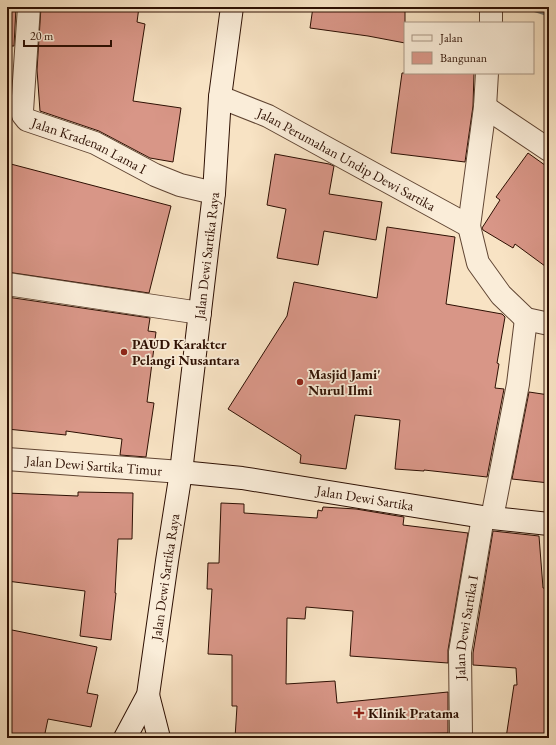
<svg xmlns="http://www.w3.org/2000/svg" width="556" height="745" font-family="'EB Garamond',serif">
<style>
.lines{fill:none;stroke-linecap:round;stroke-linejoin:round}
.stream{stroke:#747773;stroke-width:9}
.building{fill:#d89687;stroke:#2e1003}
.street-casing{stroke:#604533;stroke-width:24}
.secondary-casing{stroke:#2e1003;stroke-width:24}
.street{stroke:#faedd9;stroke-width:22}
.secondary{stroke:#faedd9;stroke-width:22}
.poi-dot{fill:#8f2418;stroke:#faedd9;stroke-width:1.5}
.labels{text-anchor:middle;stroke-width:3.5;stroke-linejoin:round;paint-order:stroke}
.street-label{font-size:14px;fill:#2e1003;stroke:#faedd9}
.poi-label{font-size:14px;font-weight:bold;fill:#2e1003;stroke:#faedd9;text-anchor:start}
</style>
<rect width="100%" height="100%" fill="#f8e3c4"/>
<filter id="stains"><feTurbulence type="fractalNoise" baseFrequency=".005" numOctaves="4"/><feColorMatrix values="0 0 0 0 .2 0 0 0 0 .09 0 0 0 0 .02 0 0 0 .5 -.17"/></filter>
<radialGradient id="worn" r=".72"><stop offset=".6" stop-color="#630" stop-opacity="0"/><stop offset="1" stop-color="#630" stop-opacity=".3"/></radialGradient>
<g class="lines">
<!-- stream -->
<polyline class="stream" points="533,7 549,12"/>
</g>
<!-- building -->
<g class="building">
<polygon points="7,7 16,7 14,46 7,46"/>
<polygon points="41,7 139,7 137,22 145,24 133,101 181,108 173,162 150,158 99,131 40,111 37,70"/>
<polygon points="313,7 405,7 405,43 368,36 310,28"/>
<polygon points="402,73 474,73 473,106 465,162 391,153"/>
<polygon points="528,153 549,168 549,269 515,244 513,248 483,230 482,228 500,200 496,197"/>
<polygon points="275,154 329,164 334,166 329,194 382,202 376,240 324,231 318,265 277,258 286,209 267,205"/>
<polygon points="7,163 171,206 149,293 7,272"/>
<polygon points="387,227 455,237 446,304 502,314 505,317 497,363 499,364 495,388 504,389 487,477 424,470 424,471 395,469 400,420 355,415 346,469 300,463 301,455 228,409 287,316 294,282 377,298"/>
<polygon points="7,297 150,318 148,331 156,332 147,402 154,403 146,457 120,455 122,439 66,431 66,435 7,429"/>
<polygon points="529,392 549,395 549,483 512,479"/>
<polygon points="78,492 133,493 132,539 118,539 115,593 116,593 111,640 80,636 85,591 7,581 7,550 10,528 7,528 7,493 78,496"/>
<polygon points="221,503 244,504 244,513 317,518 318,510 322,511 323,507 356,509 404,517 403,525 468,533 448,650 448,663 350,656 353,611 306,607 305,619 287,618 286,684 335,681 337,703 448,692 448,733 390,734 391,738 235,738 237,706 232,706 232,655 208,654 212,589 207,589 208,563 219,563"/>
<polygon points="493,531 539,536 543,588 549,589 549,738 506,738 514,685 517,685 516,668 473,665 473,653"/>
<polygon points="7,629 97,647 87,693 98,695 91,727 48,719 44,738 7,738"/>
</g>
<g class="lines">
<!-- street casing -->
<g class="street-casing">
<g id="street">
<path id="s1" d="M 29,7 L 22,111 L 23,115 L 27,120 L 95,143 L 155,175 L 180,185 L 214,193"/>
<polyline points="491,23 491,7"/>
<polyline points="487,73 485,107 469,226 478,263 501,295 526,319 549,324"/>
<path id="s2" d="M 220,97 L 268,116 L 469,226"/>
<polyline points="485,107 549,150"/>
<polyline points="7,284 200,313"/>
<path id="s3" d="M 7,459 L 181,472"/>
<polyline points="492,518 518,384 526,319"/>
<path id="s4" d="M 461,738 L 460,652 L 483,517"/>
</g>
</g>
<!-- secondary casing -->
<g class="secondary-casing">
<g id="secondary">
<path id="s5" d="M 181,472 L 242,478 L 483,517 L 549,524"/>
<polyline points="148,695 159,738"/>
<path id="s6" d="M 125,738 L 148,695 L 167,561 L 181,472 L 214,193 L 220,97 L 232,7"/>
</g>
</g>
<!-- street -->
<use href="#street" class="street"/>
<!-- secondary -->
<use href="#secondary" class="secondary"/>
</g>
<!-- markers -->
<g class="poi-dot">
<circle cx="124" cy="352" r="4"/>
<circle cx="300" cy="382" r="4"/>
<path d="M357 707h4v4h4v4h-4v4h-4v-4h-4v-4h4z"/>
</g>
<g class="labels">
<!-- street labels -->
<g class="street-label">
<text dy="5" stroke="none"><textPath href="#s1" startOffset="182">Jalan Kradenan Lama I</textPath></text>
<text dy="5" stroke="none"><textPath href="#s2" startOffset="141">Jalan Perumahan Undip Dewi Sartika</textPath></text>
<text dy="5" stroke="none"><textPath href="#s6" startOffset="492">Jalan Dewi Sartika Raya</textPath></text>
<text dy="5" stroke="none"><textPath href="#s3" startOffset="87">Jalan Dewi Sartika Timur</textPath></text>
<text dy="5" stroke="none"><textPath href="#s5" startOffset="186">Jalan Dewi Sartika</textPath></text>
<text dy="5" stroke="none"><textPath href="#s6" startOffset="168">Jalan Dewi Sartika Raya</textPath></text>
<text dy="5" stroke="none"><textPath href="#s4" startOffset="111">Jalan Dewi Sartika I</textPath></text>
</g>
<!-- poi labels -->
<g class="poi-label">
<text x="132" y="349">PAUD Karakter<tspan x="132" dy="16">Pelangi Nusantara</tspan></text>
<text x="308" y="379">Masjid Jami'<tspan x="308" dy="16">Nurul Ilmi</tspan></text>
<text x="368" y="718">Klinik Pratama</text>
</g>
</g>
<!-- margin -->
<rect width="556" height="745" fill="none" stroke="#f8e3c4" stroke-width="24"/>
<rect x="8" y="8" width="540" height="729" fill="none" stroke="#2e1003" stroke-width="2"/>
<rect x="12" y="12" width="532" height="721" fill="none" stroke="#2e1003"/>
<!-- legend -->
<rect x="404" y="22" width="130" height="52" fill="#faedd9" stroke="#a89583"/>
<rect x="412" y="35" width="20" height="6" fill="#faedd9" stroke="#a89583"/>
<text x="440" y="42" font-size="12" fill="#2e1003">Jalan</text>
<rect x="412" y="52" width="20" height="12" fill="#d89687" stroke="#a89583"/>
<text x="440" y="62" font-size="12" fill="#2e1003">Bangunan</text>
<!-- scale -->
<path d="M24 40v6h87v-6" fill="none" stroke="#2e1003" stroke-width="2"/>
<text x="30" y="40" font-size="12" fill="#2e1003" stroke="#faedd9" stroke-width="3" paint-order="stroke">20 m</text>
<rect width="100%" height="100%" filter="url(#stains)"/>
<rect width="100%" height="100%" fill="url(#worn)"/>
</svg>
